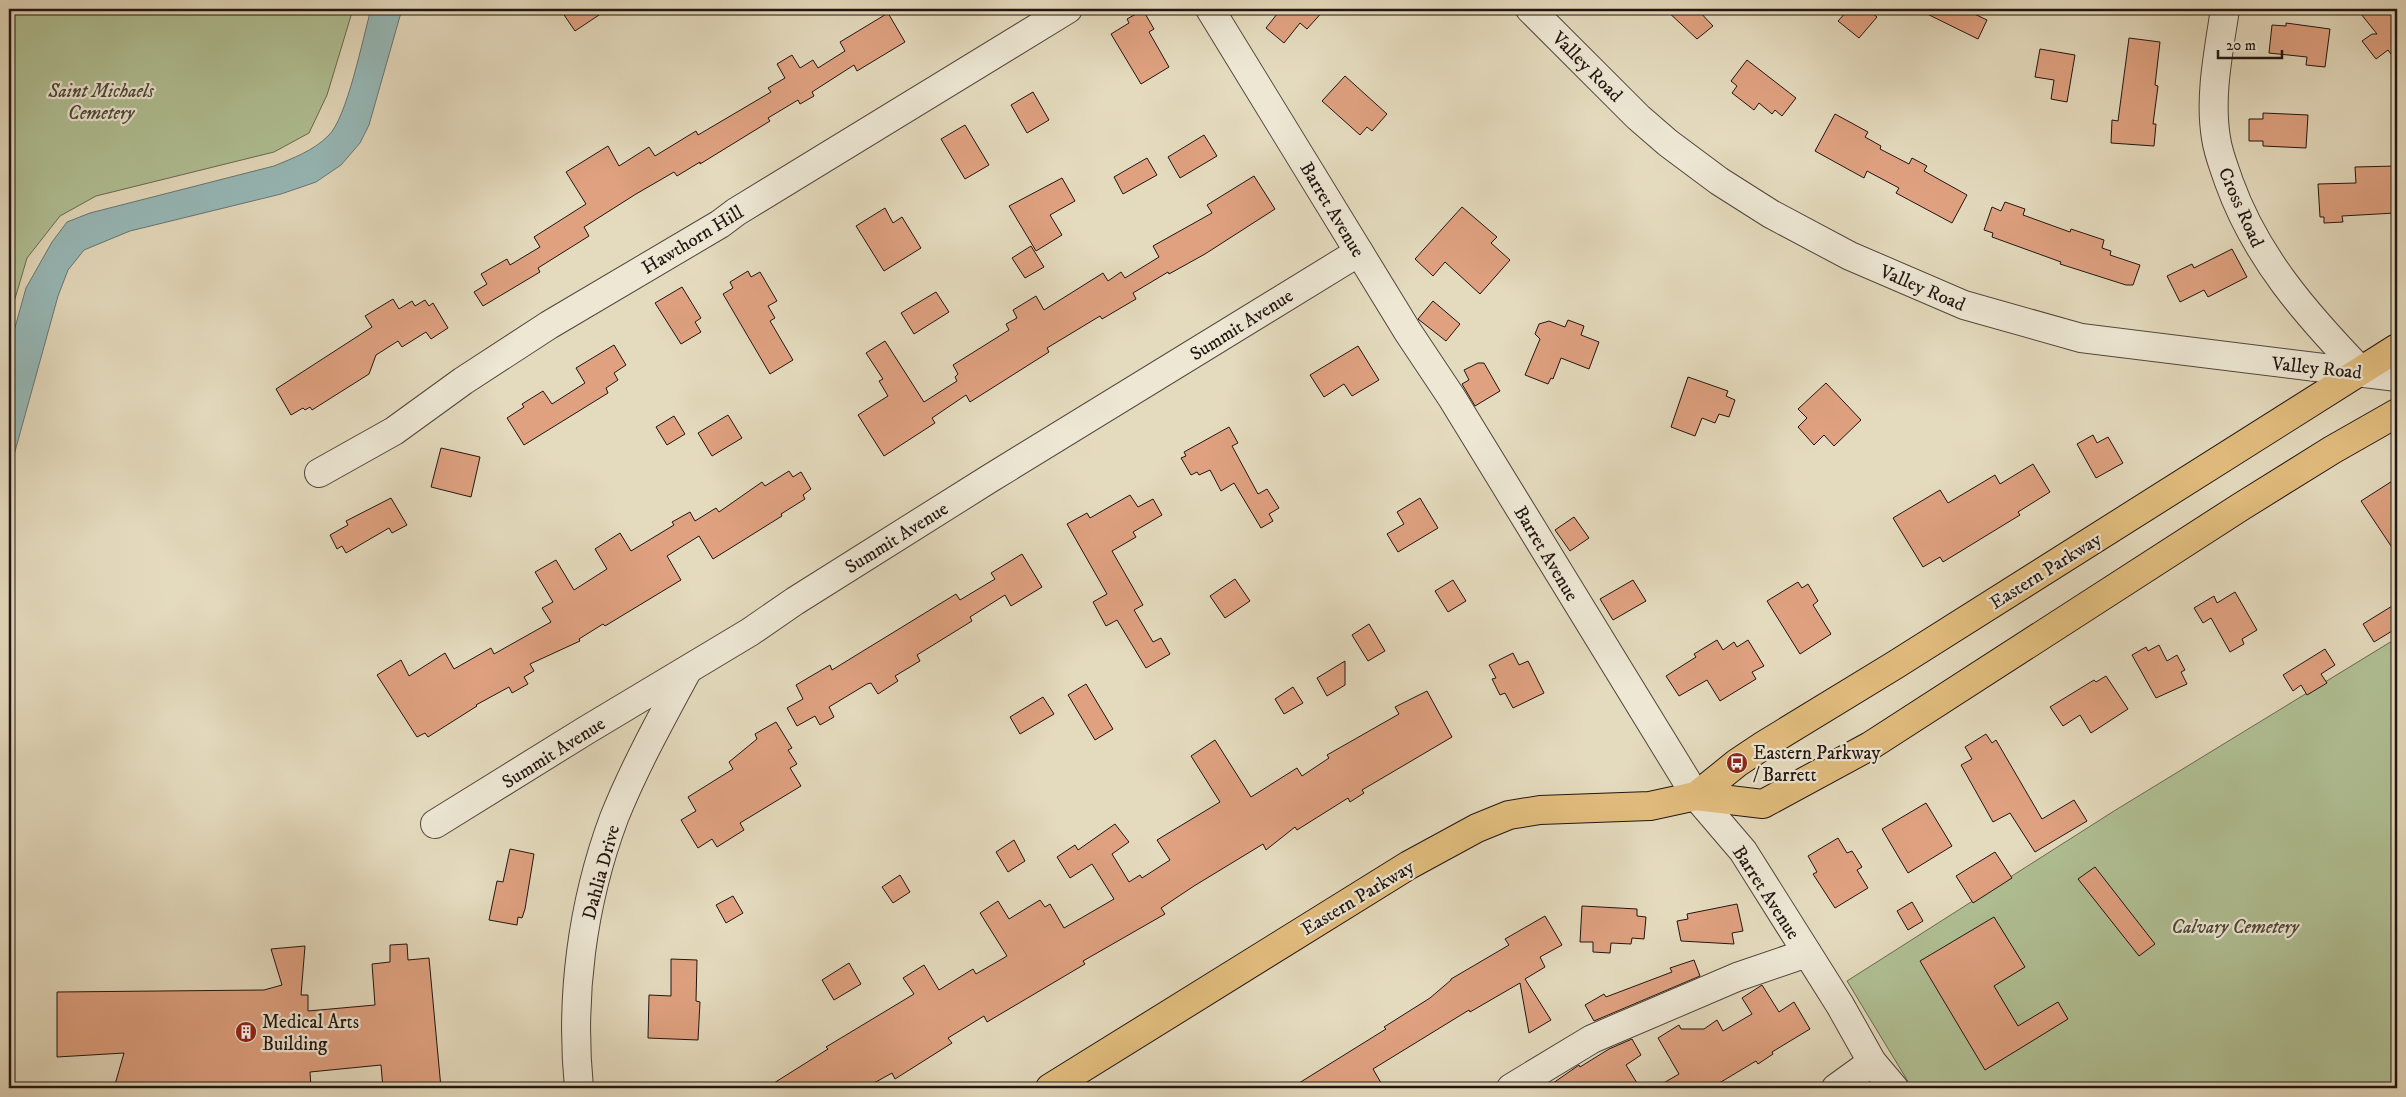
<svg xmlns="http://www.w3.org/2000/svg" width="2406" height="1097" font-family="'IM FELL DW Pica',serif">
<style>
.green{fill:#b0c094;stroke:#696a52}
.water{fill:#97b9b8;stroke:#687775}
.building{fill:#dfa180;stroke:#221511}
.lines{fill:none;stroke-linecap:round;stroke-linejoin:round}
.minor-casing{stroke:#52463c;stroke-width:30}
.major-casing{stroke:#221511;stroke-width:30}
.minor{stroke:#ede7d4;stroke-width:28}
.major{stroke:#e2bd7e;stroke-width:28}
.labels{text-anchor:middle;stroke-width:4.5;stroke-linejoin:round;paint-order:stroke}
.street-label{font-size:19px;fill:#221511;stroke:#ede7d4}
.park-label{font-size:19px;font-style:italic;fill:#4d4838;stroke:#ede7d4}
.poi-label{font-size:19px;fill:#221511;stroke:#ede7d4;text-anchor:start}
</style>
<rect width="100%" height="100%" fill="#e4dabd"/>
<filter id="stains"><feTurbulence type="fractalNoise" baseFrequency=".004" numOctaves="4"/><feColorMatrix values="0 0 0 0 .2 0 0 0 0 .09 0 0 0 0 .02 0 0 0 .5 -.17"/></filter>
<radialGradient id="worn" r=".72"><stop offset=".6" stop-color="#630" stop-opacity="0"/><stop offset="1" stop-color="#630" stop-opacity=".3"/></radialGradient>
<!-- green -->
<g class="green">
<polygon points="9,9 353,9 327,95 309,133 274,152 96,196 60,216 27,258 9,319"/>
<polygon points="2397,638 2397,1088 1912,1088 1847,981 2114,811"/>
</g>
<!-- water -->
<path class="water" d="M 371,9 L 402,9 L 369,125 L 360,143 L 341,165 L 316,182 L 281,194 L 130,231 L 84,250 L 68,270 L 58,296 L 9,473 L 9,349 L 26,288 L 52,242 L 67,222 L 90,213 L 274,166 C 293,158 313,151 328,136 C 347,119 363,37 371,9 Z"/>
<!-- building -->
<g class="building">
<polygon points="560,9 608,9 575,31"/>
<polygon points="1281,9 1325,9 1307,29 1300,23 1284,43 1266,28"/>
<polygon points="1665,9 1697,9 1713,26 1697,39"/>
<polygon points="1849,9 1867,9 1877,17 1859,38 1838,21"/>
<polygon points="1917,9 1964,9 1987,20 1978,39"/>
<polygon points="2357,9 2397,9 2397,62 2388,50 2376,59 2362,41 2372,34 2377,34"/>
<polygon points="1143,10 1154,29 1149,32 1169,67 1141,84 1111,34 1129,23 1127,19"/>
<polygon points="888,13 905,42 857,71 854,65 812,92 814,96 800,104 798,100 768,118 770,121 700,164 700,162 677,176 674,172 636,194 584,227 589,236 538,268 540,272 483,306 474,292 487,284 481,274 507,259 510,265 540,247 534,237 586,204 566,172 608,146 619,166 649,147 655,156 696,131 698,135 771,92 768,88 785,78 777,64 792,55 800,68 813,60 818,68 845,51 840,42"/>
<polygon points="2286,23 2330,29 2325,67 2306,65 2307,57 2269,53 2272,25 2286,26"/>
<polygon points="2129,38 2160,42 2155,85 2158,86 2153,124 2156,124 2154,146 2111,143 2112,120 2118,121"/>
<polygon points="2040,49 2075,55 2067,102 2051,99 2054,80 2035,77"/>
<polygon points="1747,60 1796,98 1782,116 1775,110 1772,114 1759,103 1754,110 1732,93 1737,86 1731,81"/>
<polygon points="1345,76 1387,114 1372,131 1367,127 1360,135 1322,101"/>
<polygon points="1033,92 1049,120 1027,133 1011,105"/>
<polygon points="2263,113 2308,115 2306,148 2263,146 2263,141 2249,141 2249,119 2263,119"/>
<polygon points="1835,114 1868,132 1865,137 1881,146 1880,149 1909,164 1912,158 1927,166 1924,171 1967,195 1952,223 1896,193 1899,188 1867,171 1864,178 1815,151"/>
<polygon points="965,125 989,165 965,179 941,139"/>
<polygon points="1204,135 1217,156 1180,178 1168,157"/>
<polygon points="1147,158 1157,175 1123,194 1114,177"/>
<polygon points="2397,166 2397,190 2394,190 2395,213 2342,216 2343,222 2324,223 2324,217 2320,217 2318,184 2356,183 2355,167"/>
<polygon points="1254,176 1275,209 1205,254 1169,274 1168,272 1133,293 1136,299 1102,319 1100,316 1047,348 1049,352 970,402 966,395 932,418 935,423 884,456 858,415 888,396 879,381 883,379 866,353 885,341 924,402 957,381 955,377 958,374 953,365 1009,330 1006,324 1017,318 1013,310 1036,296 1044,310 1103,273 1108,281 1121,272 1125,278 1159,257 1153,246 1212,213 1207,205"/>
<polygon points="1062,178 1075,201 1050,215 1062,235 1036,251 1009,206"/>
<polygon points="2005,202 2025,209 2023,215 2070,232 2071,229 2104,240 2102,248 2111,251 2110,255 2140,265 2133,285 2126,285 2060,264 2061,262 1992,237 1993,233 1984,230 1992,207 2001,211"/>
<polygon points="1462,207 1497,237 1491,243 1510,260 1480,294 1445,262 1433,276 1415,259"/>
<polygon points="885,208 893,223 902,217 921,248 884,271 856,226"/>
<polygon points="1031,246 1044,267 1025,278 1012,258"/>
<polygon points="2232,249 2247,277 2208,297 2204,290 2180,302 2167,276 2192,264 2194,268"/>
<polygon points="748,271 751,277 760,272 777,301 768,306 775,318 770,321 793,360 770,374 723,294 733,288 730,282"/>
<polygon points="682,287 701,318 695,322 701,332 681,344 655,303"/>
<polygon points="936,292 949,312 914,334 901,313"/>
<polygon points="393,299 399,309 412,301 415,306 425,300 429,306 433,303 448,328 431,339 426,332 402,347 398,341 376,355 369,374 312,410 310,407 305,410 303,408 291,415 276,389 372,327 365,316"/>
<polygon points="1433,301 1460,324 1446,341 1418,319"/>
<polygon points="1568,320 1584,326 1581,335 1599,342 1589,369 1561,358 1553,379 1551,378 1548,384 1525,375 1540,339 1535,334 1539,324 1549,321 1565,327"/>
<polygon points="614,345 626,365 614,373 618,380 606,388 608,393 524,445 507,418 524,407 522,404 543,391 552,404 585,383 576,368"/>
<polygon points="1358,346 1379,380 1352,396 1344,384 1324,397 1310,375"/>
<polygon points="1478,363 1484,363 1500,391 1475,406 1462,384 1469,380 1464,370"/>
<polygon points="1688,377 1728,391 1726,396 1735,400 1729,417 1719,414 1715,423 1702,418 1695,436 1671,427"/>
<polygon points="1826,383 1861,420 1834,446 1824,435 1814,445 1798,427 1807,418 1798,409"/>
<polygon points="728,415 742,438 712,456 698,433"/>
<polygon points="674,416 685,434 667,445 656,427"/>
<polygon points="1229,427 1238,443 1232,446 1258,494 1267,489 1279,508 1269,514 1273,521 1261,528 1234,483 1221,491 1210,470 1199,475 1197,472 1191,475 1181,458 1186,456 1184,452"/>
<polygon points="2093,435 2097,443 2108,437 2123,463 2096,478 2077,444"/>
<polygon points="441,448 480,457 471,497 431,487"/>
<polygon points="2033,464 2050,492 2018,512 2020,515 1943,562 1940,557 1923,567 1893,518 1940,490 1948,503 1995,475 2000,484"/>
<polygon points="789,471 793,477 801,472 811,489 803,495 805,499 781,514 782,516 713,559 699,536 667,556 681,580 605,626 603,624 579,639 580,641 530,664 534,671 524,677 528,684 512,693 509,687 476,705 477,706 428,737 425,733 417,737 377,675 401,660 409,676 445,653 454,669 491,648 494,654 551,622 542,608 553,602 535,572 556,560 574,590 607,569 595,549 620,533 631,551 674,525 672,522 690,512 695,521 716,508 719,512 762,482 765,486"/>
<polygon points="2397,478 2397,555 2361,501"/>
<polygon points="1130,495 1138,507 1153,499 1162,515 1133,532 1136,537 1112,551 1143,605 1134,610 1153,642 1161,638 1170,654 1146,668 1117,620 1106,626 1093,602 1107,594 1067,524 1087,513 1090,518"/>
<polygon points="391,498 407,525 392,533 389,528 346,553 342,546 337,549 330,535 348,525 346,521"/>
<polygon points="1420,498 1438,528 1398,552 1387,534 1404,524 1397,512"/>
<polygon points="1574,517 1589,538 1570,551 1555,530"/>
<polygon points="1022,554 1042,587 1011,606 1005,595 970,617 972,621 917,655 920,661 895,676 898,681 878,694 871,683 867,684 829,707 834,717 820,725 815,716 797,726 787,708 803,699 796,685 830,665 832,670 956,594 960,600 995,579 991,573"/>
<polygon points="1235,579 1250,601 1225,618 1210,596"/>
<polygon points="1453,580 1466,601 1448,612 1435,591"/>
<polygon points="1633,580 1646,601 1613,620 1600,599"/>
<polygon points="1798,582 1802,588 1808,584 1818,601 1813,605 1831,634 1800,654 1767,601"/>
<polygon points="2235,592 2257,630 2242,639 2244,644 2230,652 2211,618 2203,623 2194,608 2214,596 2217,603"/>
<polygon points="2397,603 2397,628 2374,642 2363,624"/>
<polygon points="1369,624 1385,651 1368,661 1352,635"/>
<polygon points="1717,640 1723,650 1734,642 1737,647 1748,640 1764,666 1752,672 1756,679 1720,701 1707,680 1679,696 1666,676 1696,657 1694,654"/>
<polygon points="2159,645 2167,661 2177,655 2185,670 2181,672 2187,684 2156,698 2132,655 2146,647 2148,651"/>
<polygon points="2325,649 2335,665 2321,674 2327,683 2307,695 2301,685 2293,691 2283,675"/>
<polygon points="1513,653 1519,665 1528,661 1544,693 1513,708 1505,693 1500,695 1492,679 1496,678 1489,665"/>
<polygon points="1345,661 1345,685 1327,696 1317,678"/>
<polygon points="2106,676 2128,709 2091,733 2080,715 2063,726 2050,707 2094,680 2096,682"/>
<polygon points="1086,684 1113,729 1095,740 1068,695"/>
<polygon points="1293,687 1303,703 1284,714 1275,699"/>
<polygon points="1427,691 1452,737 1362,790 1364,793 1350,802 1348,798 1297,830 1295,827 1266,850 1263,844 1194,886 1161,908 1165,914 1083,961 1085,964 987,1022 984,1016 948,1038 952,1043 895,1079 892,1073 865,1088 766,1088 828,1049 826,1047 914,994 903,978 924,965 939,990 973,969 976,974 1007,956 980,913 998,901 1009,919 1040,900 1045,907 1050,904 1064,928 1114,899 1092,864 1070,878 1057,857 1075,845 1078,850 1115,824 1129,842 1112,854 1129,882 1140,875 1142,878 1170,860 1157,840 1220,802 1191,756 1215,740 1251,797 1297,768 1302,776 1329,758 1327,755 1399,714 1395,707"/>
<polygon points="1043,697 1054,714 1020,734 1010,717"/>
<polygon points="776,722 792,748 788,750 797,764 790,768 801,786 740,823 744,830 717,847 712,839 698,848 681,820 696,811 688,797 733,769 729,762 757,739 755,734"/>
<polygon points="1986,734 1992,743 1996,740 2042,819 2074,800 2087,821 2035,852 2010,813 1993,822 1961,765 1972,759 1965,747"/>
<polygon points="1926,803 1952,846 1908,873 1882,829"/>
<polygon points="1838,838 1847,853 1852,851 1862,867 1857,870 1868,888 1835,908 1813,874 1817,872 1808,856"/>
<polygon points="1014,840 1025,861 1008,872 996,852"/>
<polygon points="510,849 534,854 525,909 522,918 518,917 517,925 489,920 497,881 503,882"/>
<polygon points="1995,852 2012,878 1973,903 1956,876"/>
<polygon points="2095,867 2155,944 2139,956 2078,879"/>
<polygon points="900,875 910,892 893,903 882,887"/>
<polygon points="733,896 743,913 726,923 716,905"/>
<polygon points="1912,902 1923,921 1908,930 1897,911"/>
<polygon points="1737,904 1743,931 1732,933 1734,944 1681,941 1677,921 1688,919 1687,914"/>
<polygon points="1582,906 1637,909 1637,916 1646,917 1644,939 1632,938 1631,944 1611,943 1610,953 1593,952 1593,942 1580,942"/>
<polygon points="1545,916 1562,945 1540,957 1545,967 1525,979 1551,1020 1529,1033 1520,983 1470,1012 1469,1010 1373,1069 1384,1088 1291,1088 1386,1029 1384,1027 1430,998 1451,980 1451,979 1509,945 1505,939"/>
<polygon points="1994,917 2025,967 1994,986 2018,1026 2058,1002 2068,1019 1985,1070 1920,961"/>
<polygon points="407,944 408,960 429,958 441,1088 383,1088 381,1065 310,1072 311,1087 292,1088 114,1088 124,1053 57,1057 57,992 264,990 282,985 271,949 305,946 301,995 308,995 308,1011 375,1005 372,964 390,962 390,945"/>
<polygon points="671,959 697,960 696,1001 700,1002 698,1040 648,1038 649,995 671,996"/>
<polygon points="1694,960 1700,976 1594,1021 1585,1005 1604,994 1606,997 1672,972 1670,968"/>
<polygon points="849,963 861,984 834,1000 822,980"/>
<polygon points="1762,985 1779,1012 1794,1002 1810,1029 1772,1052 1773,1054 1758,1064 1756,1061 1711,1088 1655,1088 1679,1074 1658,1038 1679,1025 1681,1029 1704,1029 1717,1020 1723,1031 1752,1014 1742,998"/>
<polygon points="1632,1039 1641,1055 1626,1065 1640,1088 1546,1088 1579,1065 1580,1067 1609,1049"/>
</g>
<g class="lines">
<!-- minor casing -->
<g class="minor-casing">
<g id="minor">
<polyline points="1210,9 1408,332 1452,398 1696,796 1743,851 1840,1005 1872,1062 1894,1088"/>
<polyline points="1530,9 1638,117 1668,143 1719,181 1771,214 1850,256 1964,305 2081,338 2397,377"/>
<path d="M 2225,9 C 2219,50 2209,96 2216,138 C 2218,153 2224,167 2229,182 C 2256,257 2306,314 2361,371"/>
<polyline points="319,473 394,431 463,381 549,325 720,224 736,212 1068,9"/>
<polyline points="435,824 585,731 750,632 795,601 989,479 1359,252"/>
<path d="M 579,1088 C 570,998 582,904 614,818 C 634,768 661,719 687,671"/>
<polyline points="1511,1088 1592,1039 1737,977 1807,953"/>
<polyline points="1836,1088 1872,1062"/>
</g>
</g>
<!-- major casing -->
<g class="major-casing">
<g id="major">
<polyline points="1696,796 1737,763 1764,745 1895,665 2397,348"/>
<polyline points="1050,1088 1409,865 1477,828 1509,815 1540,810 1650,806 1696,796 1763,804 1870,746 2242,506 2332,450 2397,413"/>
</g>
</g>
<!-- minor -->
<use href="#minor" class="minor"/>
<!-- major -->
<use href="#major" class="major"/>
</g>
<!-- icons -->
<defs>
<g id="bus-disc" transform="scale(1.125)"><circle r="9.5" fill="#8f2418" stroke="#ede7d4"/><path d="M-5-6H5V4H4V6H2V4H-2V6H-4V4H-5ZM-3.5-4V0h7V-4ZM-3.5 1.2v1.5H-2V1.2ZM2 1.2v1.5H3.5V1.2Z" fill="#fff"/></g>
<g id="building-disc" transform="scale(1.125)"><circle r="9.5" fill="#8f2418" stroke="#ede7d4"/><path d="M-4-6H4V6H1V3H-1V6H-4ZM-2.5-4.3h1.7v1.8h-1.7ZM.8-4.3h1.7v1.8H.8ZM-2.5-1h1.7V.8h-1.7ZM.8-1h1.7V.8H.8Z" fill="#fff"/></g>
</defs>
<g fill-rule="evenodd">
<use href="#bus-disc" x="1737" y="763"/>
<use href="#building-disc" x="246" y="1032"/>
</g>
<g class="labels">
<!-- street labels -->
<g class="street-label">
<text transform="translate(1588 66) rotate(45)" y="7">Valley Road</text>
<text transform="translate(2242 207) rotate(66)" y="7">Cross Road</text>
<text transform="translate(1333 209) rotate(59)" y="7">Barret Avenue</text>
<text transform="translate(692 239) rotate(-31)" y="7">Hawthorn Hill</text>
<text transform="translate(1923 287) rotate(23)" y="7">Valley Road</text>
<text transform="translate(1241 324) rotate(-32)" y="7">Summit Avenue</text>
<text transform="translate(2317 367) rotate(6)" y="7">Valley Road</text>
<text transform="translate(896 537) rotate(-32)" y="7">Summit Avenue</text>
<text transform="translate(1547 553) rotate(59)" y="7">Barret Avenue</text>
<text transform="translate(2045 570) rotate(-32)" y="7">Eastern Parkway</text>
<text transform="translate(553 752) rotate(-32)" y="7">Summit Avenue</text>
<text transform="translate(600 872) rotate(-75)" y="7">Dahlia Drive</text>
<text transform="translate(1767 892) rotate(57)" y="7">Barret Avenue</text>
<text transform="translate(1357 897) rotate(-31)" y="7">Eastern Parkway</text>
</g>
<!-- park labels -->
<g class="park-label">
<text x="101" y="97">Saint Michaels<tspan x="101" dy="22">Cemetery</tspan></text>
<text x="2235" y="933">Calvary Cemetery</text>
</g>
<!-- poi labels -->
<g class="poi-label">
<text x="1753" y="759">Eastern Parkway<tspan x="1753" dy="22">/ Barrett</tspan></text>
<text x="262" y="1028">Medical Arts<tspan x="262" dy="22">Building</tspan></text>
</g>
</g>
<!-- margin -->
<rect width="2406" height="1097" fill="none" stroke="#e4dabd" stroke-width="30"/>
<rect x="10" y="10" width="2386" height="1077" fill="none" stroke="#221511" stroke-width="2.5"/>
<rect x="15" y="15" width="2376" height="1067" fill="none" stroke="#221511"/>
<!-- scale -->
<path d="M2218 50v8h64v-8" fill="none" stroke="#221511" stroke-width="2.5"/>
<text x="2226" y="50" font-size="15" fill="#221511" stroke="#ede7d4" stroke-width="4" paint-order="stroke">20 m</text>
<rect width="100%" height="100%" filter="url(#stains)"/>
<rect width="100%" height="100%" fill="url(#worn)"/>
</svg>
